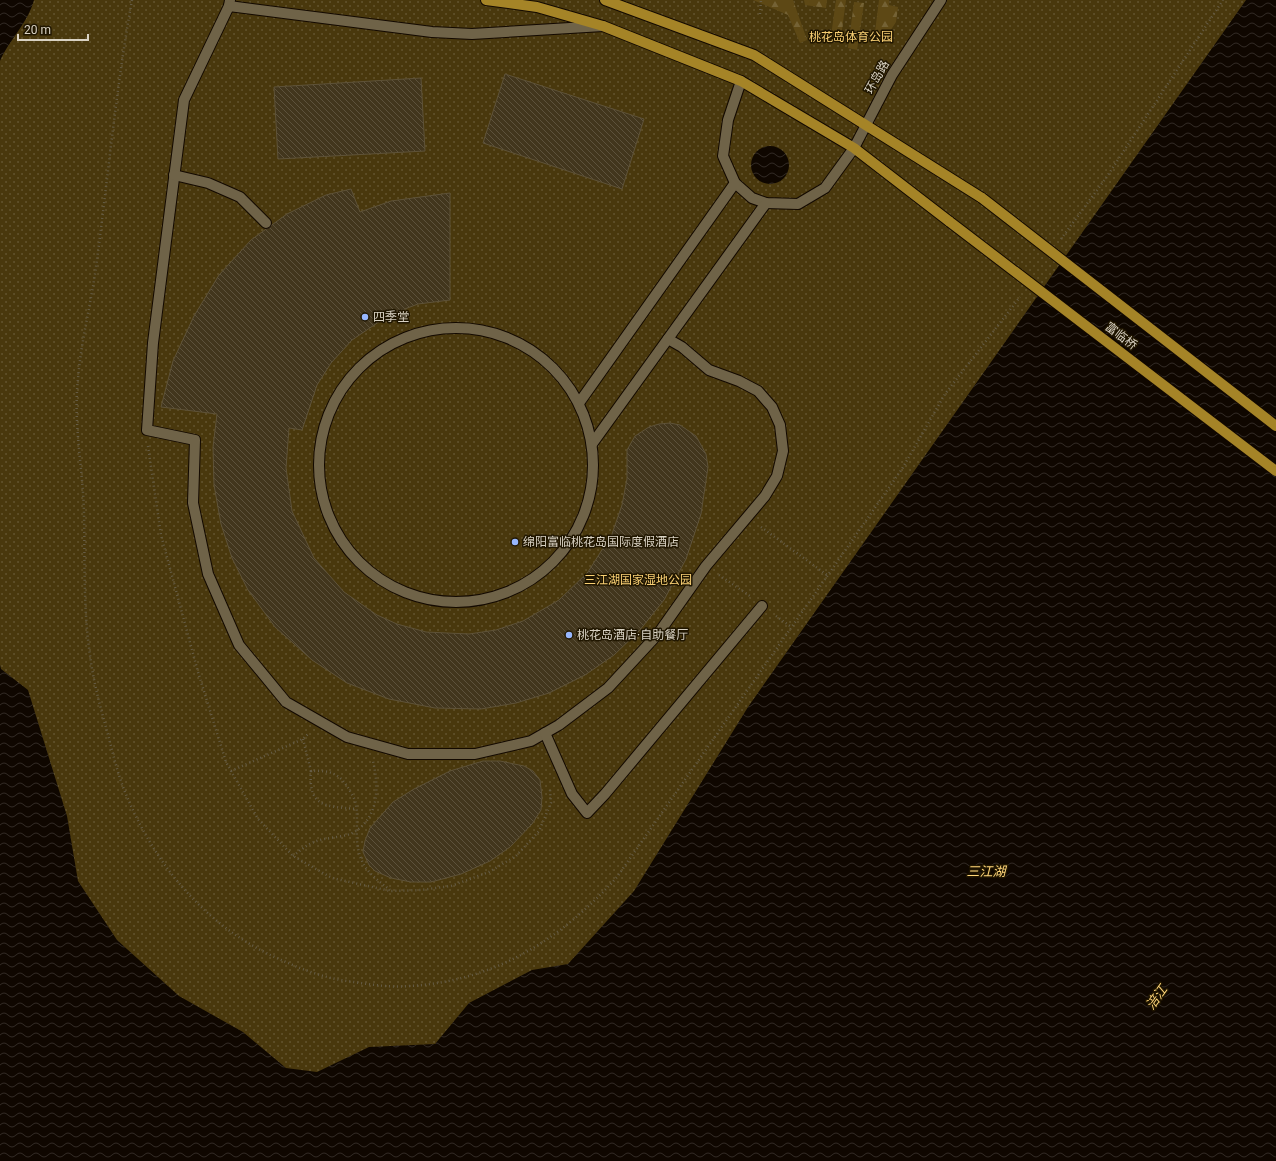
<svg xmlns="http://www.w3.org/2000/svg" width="1276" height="1161" font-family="Roboto,'Noto Sans SC',sans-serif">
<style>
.green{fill:url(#green-dots)}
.forest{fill:url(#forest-firs)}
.water{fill:url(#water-waves)}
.building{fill:url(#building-back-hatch);stroke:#5f5339}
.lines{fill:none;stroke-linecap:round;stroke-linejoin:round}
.minor-casing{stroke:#130900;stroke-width:12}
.major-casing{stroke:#130900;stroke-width:12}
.path{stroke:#665d47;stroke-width:2.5;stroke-dasharray:1 3;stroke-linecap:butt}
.minor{stroke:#6f6348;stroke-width:10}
.major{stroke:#a58427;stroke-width:10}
.major-bridge-casing{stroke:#130900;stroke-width:12;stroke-linecap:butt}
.major-bridge{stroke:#a58427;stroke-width:10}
.poi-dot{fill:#97b6fd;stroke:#201600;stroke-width:1.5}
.labels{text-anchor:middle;stroke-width:3;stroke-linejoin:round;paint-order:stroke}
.park-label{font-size:12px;fill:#f9d074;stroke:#201600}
.street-label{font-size:12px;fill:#d9d2c3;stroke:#201600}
.poi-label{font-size:12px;fill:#d9d2c3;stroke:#201600;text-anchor:start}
.water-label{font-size:13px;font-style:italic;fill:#ffd679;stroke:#201600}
</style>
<defs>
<pattern id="green-dots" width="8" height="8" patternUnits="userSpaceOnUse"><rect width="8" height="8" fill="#49380d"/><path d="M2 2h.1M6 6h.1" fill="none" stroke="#63542f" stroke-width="1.8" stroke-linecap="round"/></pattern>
<pattern id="forest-firs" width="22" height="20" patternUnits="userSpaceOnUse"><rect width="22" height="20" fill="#5d4815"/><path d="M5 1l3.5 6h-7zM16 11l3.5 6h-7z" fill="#746235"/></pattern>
<pattern id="water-waves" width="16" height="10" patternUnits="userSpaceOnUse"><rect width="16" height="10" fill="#0f0700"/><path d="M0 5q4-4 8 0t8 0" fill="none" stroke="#312a24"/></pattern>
<pattern id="building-back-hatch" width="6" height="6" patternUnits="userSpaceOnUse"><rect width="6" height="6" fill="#42361d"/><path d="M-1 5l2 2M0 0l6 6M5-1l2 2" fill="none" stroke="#5d523c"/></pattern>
</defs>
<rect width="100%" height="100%" fill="#2a1f06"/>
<!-- green -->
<rect class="green" x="0" y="0" width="1276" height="1161"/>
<!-- forest -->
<g class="forest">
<polygon points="753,0 793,0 807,40 800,43 788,15"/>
<polygon points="804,0 827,0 826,8 805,5"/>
<polygon points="836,0 846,0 841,37 831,36"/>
<polygon points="879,0 889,0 889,5 898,7 896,22 883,42 874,40"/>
<polygon points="854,2 864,3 857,50 848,48"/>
</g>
<!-- water -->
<g class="water">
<path d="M 0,0 L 34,0 C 28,23 9,40 0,61 Z"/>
<polygon points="1246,0 1276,0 1276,1161 0,1161 0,665 1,669 28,690 67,816 78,881 117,940 179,996 243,1032 286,1068 317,1072 369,1047 435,1044 469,1003 532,970 568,964 634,891 748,707"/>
<circle cx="770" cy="165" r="19"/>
</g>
<!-- building -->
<g class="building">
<polygon points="505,74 644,119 622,189 483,143"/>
<polygon points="421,78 425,151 278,159 274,87"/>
<polygon points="351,189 360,212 391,201 450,193 450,300 418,304 389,315 352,340 331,363 317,385 302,430 289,428 286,468 292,511 314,558 344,592 377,615 397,624 426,632 469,634 496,630 523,621 559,600 588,572 612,534 622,505 627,479 627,450 635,436 649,427 659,424 670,423 680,425 696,436 706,454 708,467 701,514 686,559 664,600 639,631 614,655 585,675 549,693 516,703 481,709 435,708 389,699 347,683 312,660 275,627 248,590 232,558 221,524 214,485 213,447 217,414 161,407 173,361 194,316 219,275 251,240 287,214 326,195"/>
<polygon points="483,761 500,761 524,766 533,771 540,780 542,797 541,810 532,824 510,847 490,861 461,874 431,882 411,882 391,878 375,871 369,865 363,852 365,841 370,828 393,802 414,789 450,771"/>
</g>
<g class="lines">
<!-- minor casing -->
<g class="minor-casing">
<g id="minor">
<polyline points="230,0 229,6 184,100 153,343 147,430 195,440 193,503 208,574 239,645 286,702 347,737 408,754 475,754 531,741 559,725 608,688 658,634 706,566 765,496 777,476 783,451 780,425 772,407 758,391 739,381 709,370 682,347 668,339"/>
<polyline points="229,6 432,32 472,34 603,26"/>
<polyline points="741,81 728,120 723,156 735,183 752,198 766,203 798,204 825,188 854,148 892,75 941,0"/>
<polyline points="174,175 208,183 240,197 266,223"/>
<circle cx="456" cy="465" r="137"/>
<polyline points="579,403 735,183"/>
<polyline points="592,444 766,203"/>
<polyline points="545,733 572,794 587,813 605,794 762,606"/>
</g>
</g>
<!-- major casing -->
<g class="major-casing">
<g id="major">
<polyline points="486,0 537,7 603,26 741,81 854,148 950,222"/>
<polyline points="605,0 754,55 982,198"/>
</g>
</g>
<!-- path -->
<g class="path">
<path d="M 132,0 C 116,88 108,178 96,267 C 91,304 81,341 78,379 C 73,424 83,468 84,513 C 85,561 83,608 90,655 C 93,680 100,706 107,731 C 113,753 118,777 128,799 C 158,869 208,928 279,959 C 301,969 324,978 347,981 C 368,984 389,988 410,986 C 495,981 562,939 617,877 L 902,469 L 945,394 L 1020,297"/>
<polyline points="760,14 761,0"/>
<polyline points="1061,239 1106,178 1223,0"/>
<polyline points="148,446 161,535 198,672 226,762 258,819 293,856 332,878 390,891 421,890 451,886 489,872 516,856 539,831 551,803 550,790"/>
<polyline points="761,527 827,575"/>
<polyline points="719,575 750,596"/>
<polyline points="776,616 790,626"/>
<path d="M 303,739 L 311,771 C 332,770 341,774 351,793 C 353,796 355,800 356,804 C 359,824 353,841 362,861 C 367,873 380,882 390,890"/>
<polyline points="231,771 303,739 308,734"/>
<path d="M 311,771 C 308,808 326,806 356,809"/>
<path d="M 293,856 C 300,851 306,845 314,842 C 325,837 346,838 356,831 C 379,815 379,787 373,761"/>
</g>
<!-- minor -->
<use href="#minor" class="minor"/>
<!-- major -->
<use href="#major" class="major"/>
<!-- major-bridge casing -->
<g class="major-bridge-casing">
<g id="major-bridge">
<polyline points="982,198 1276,426"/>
<polyline points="950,222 1276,471"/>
</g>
</g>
<!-- major-bridge -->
<use href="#major-bridge" class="major-bridge"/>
</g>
<!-- markers -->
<g class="poi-dot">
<circle cx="365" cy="317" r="4"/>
<circle cx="515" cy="542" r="4"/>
<circle cx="569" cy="635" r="4"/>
</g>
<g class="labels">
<!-- park labels -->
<g class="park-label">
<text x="851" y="41">桃花岛体育公园</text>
<text x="638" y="584">三江湖国家湿地公园</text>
</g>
<!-- street labels -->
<g class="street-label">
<text transform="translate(877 77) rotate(-61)" y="4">环岛路</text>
<text transform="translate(1121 336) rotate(37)" y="4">富临桥</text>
</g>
<!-- poi labels -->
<g class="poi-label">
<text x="373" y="321">四季堂</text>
<text x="523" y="546">绵阳富临桃花岛国际度假酒店</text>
<text x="577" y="639">桃花岛酒店·自助餐厅</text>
</g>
<!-- water labels -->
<g class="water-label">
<text x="986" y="876">三江湖</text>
<text transform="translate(1156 997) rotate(-54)" y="5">涪江</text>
</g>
</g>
<!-- scale -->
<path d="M18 34v6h70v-6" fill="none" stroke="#d9d2c3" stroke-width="2"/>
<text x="24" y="34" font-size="12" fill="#d9d2c3" stroke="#201600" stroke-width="3" paint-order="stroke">20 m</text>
</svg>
